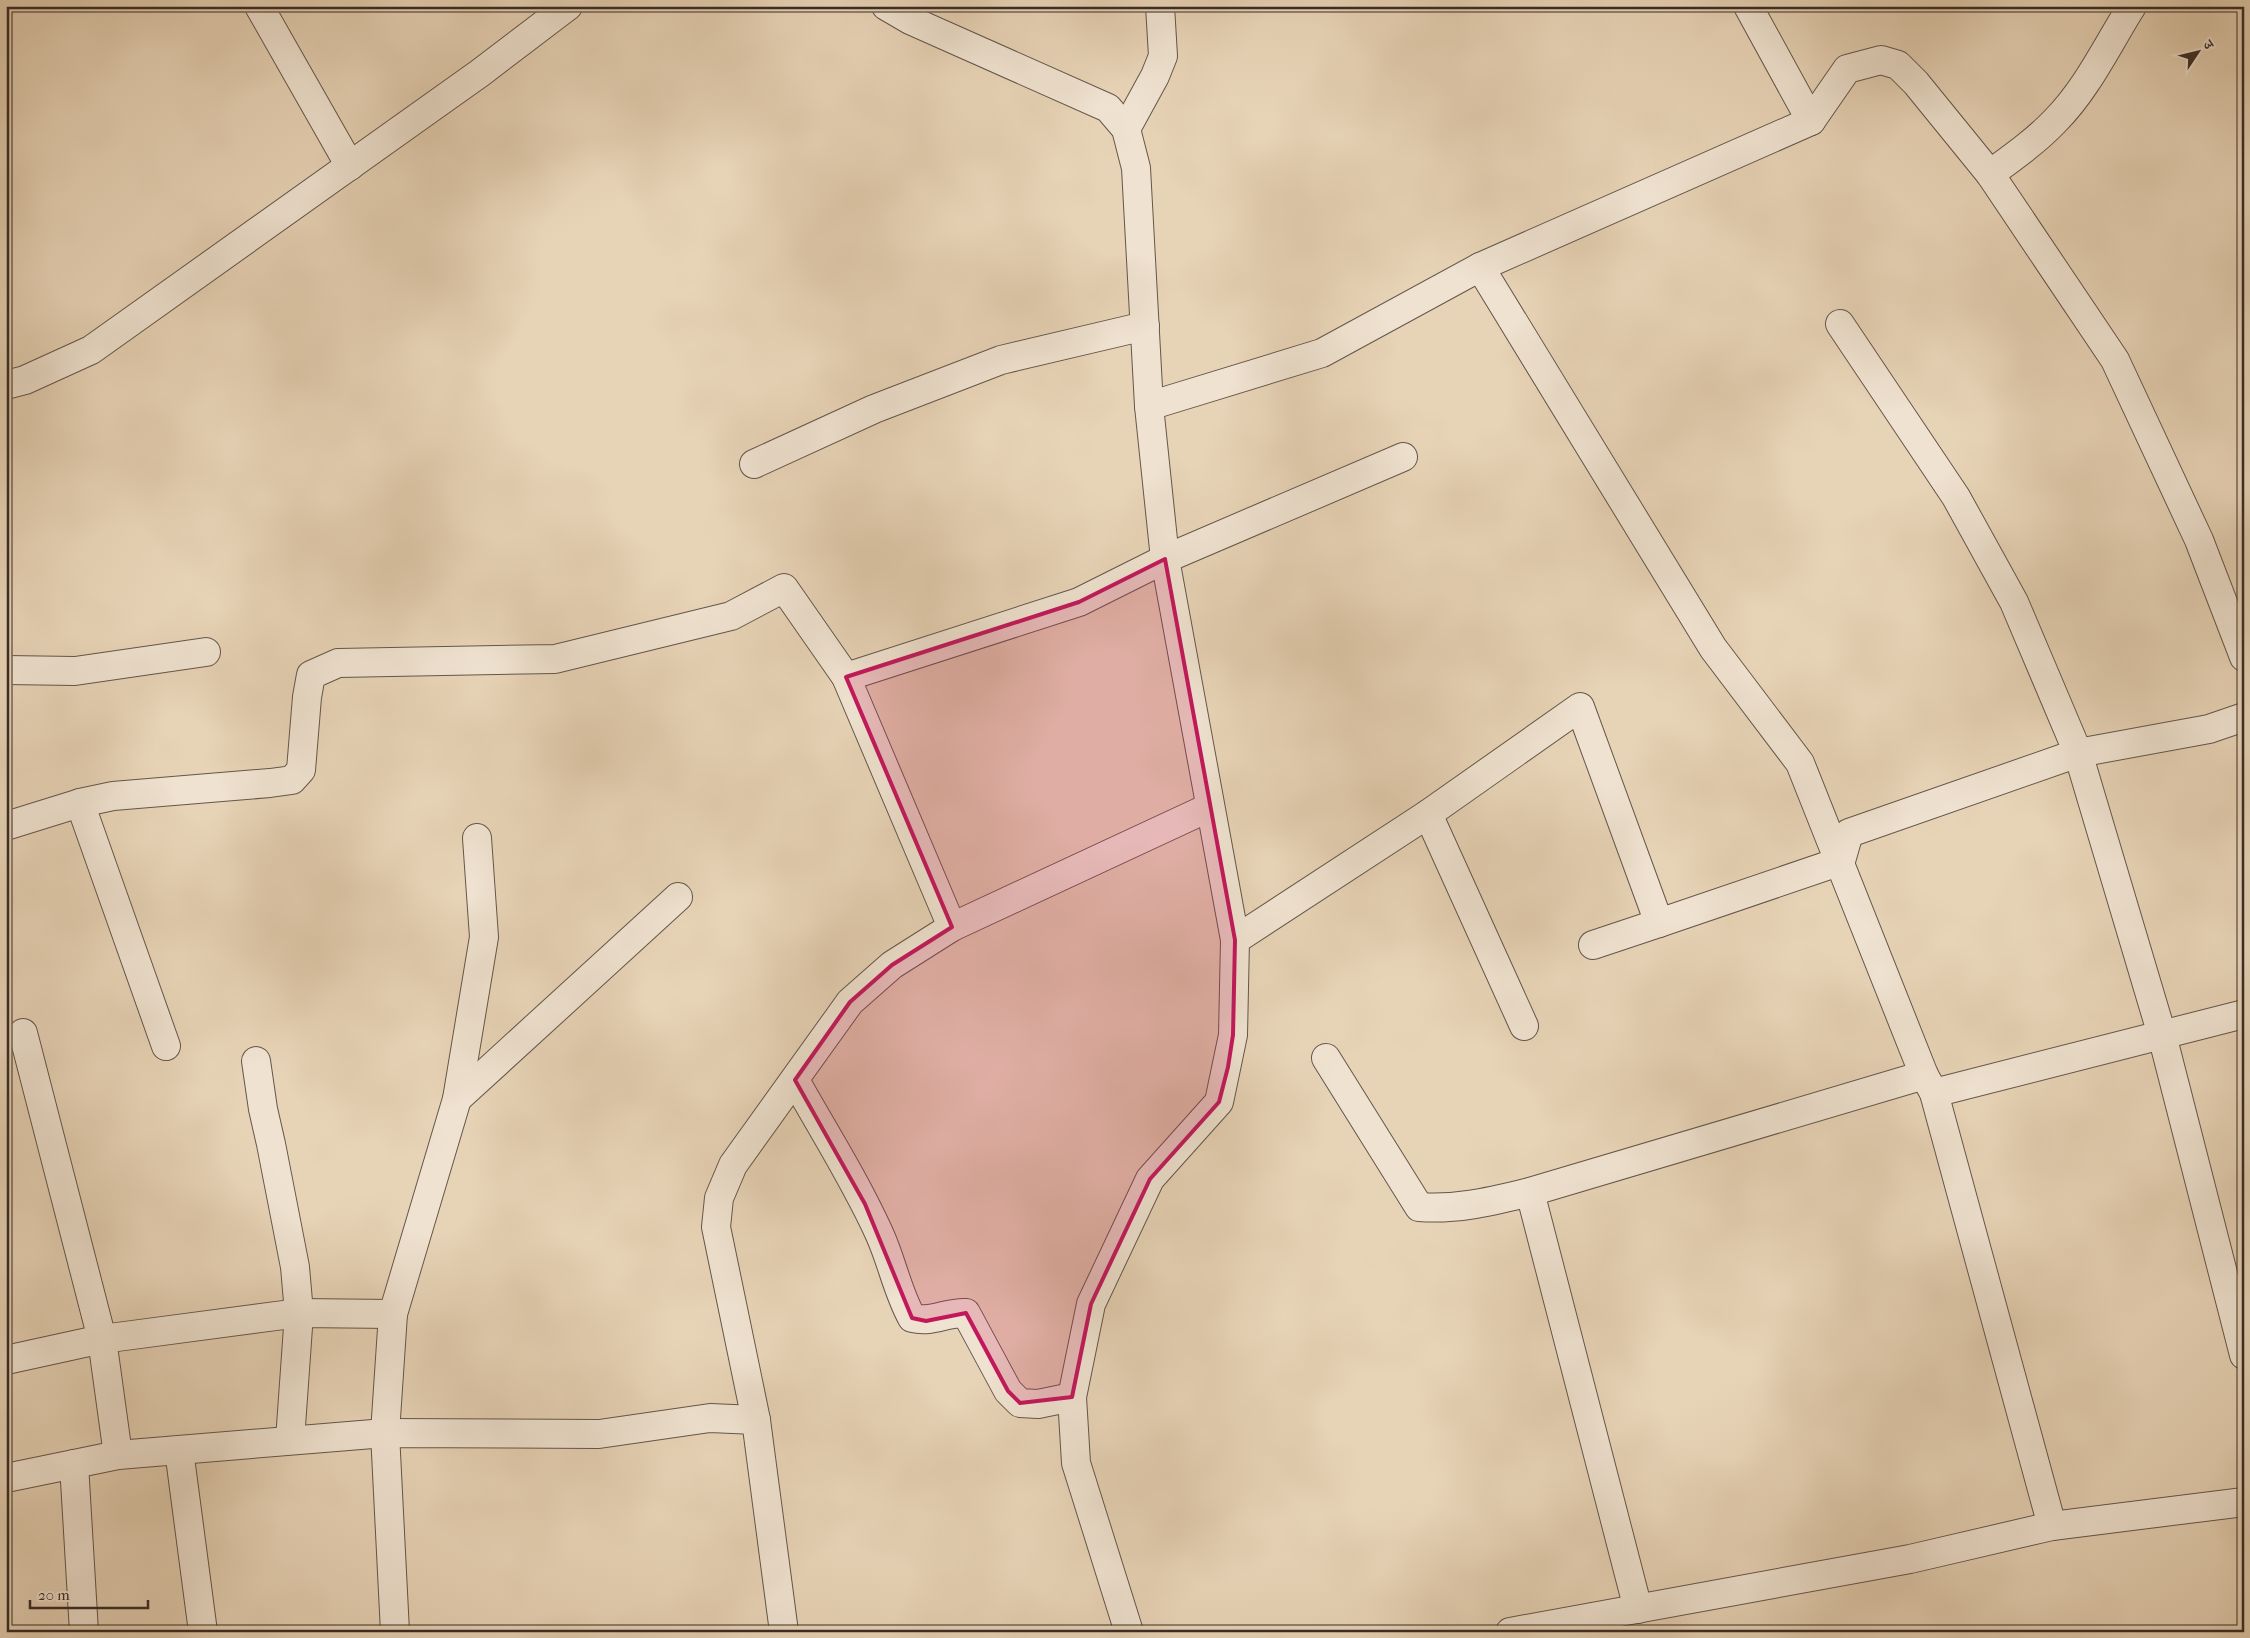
<svg xmlns="http://www.w3.org/2000/svg" width="2250" height="1638" font-family="'IM FELL French Canon','Noto Serif Devanagari',serif">
<style>
.lines{fill:none;stroke-linecap:round;stroke-linejoin:round}
.minor-casing{stroke:#64564b;stroke-width:30}
.minor{stroke:#efe2d0;stroke-width:28}
.marked{fill:#c2185b;fill-opacity:0.2;stroke:#c2185b;stroke-width:4;stroke-linejoin:round}
</style>
<rect width="100%" height="100%" fill="#e7d3b6"/>
<filter id="stains"><feTurbulence type="fractalNoise" baseFrequency=".004" numOctaves="4"/><feColorMatrix values="0 0 0 0 .2 0 0 0 0 .09 0 0 0 0 .02 0 0 0 .5 -.17"/></filter>
<radialGradient id="worn" r=".72"><stop offset=".6" stop-color="#630" stop-opacity="0"/><stop offset="1" stop-color="#630" stop-opacity=".3"/></radialGradient>
<g class="lines">
<!-- minor casing -->
<g class="minor-casing">
<g id="minor">
<polyline points="259,6 350,166"/>
<polyline points="886,6 910,20 1108,108 1126,129 1136,168 1149,406 1165,559 1235,940 1233,1035 1219,1102 1150,1179 1091,1304 1072,1397 1076,1463 1129,1632"/>
<polyline points="1748,6 1811,121"/>
<polyline points="1126,129 1155,76 1163,56 1160,6"/>
<path d="M 1990,174 C 2012,158 2036,141 2055,121 C 2087,89 2108,44 2132,6"/>
<polyline points="1480,267 1713,648 1800,763 1924,1075 1934,1093 2052,1526"/>
<polyline points="1840,324 1956,497 2014,602 2078,753 2162,1035 2244,1355"/>
<polyline points="6,385 25,380 91,350 480,73 568,6"/>
<polyline points="1149,406 1322,353 1480,267 1811,121 1847,69 1881,60 1898,65 1916,83 1990,174 2115,360 2199,540 2244,657"/>
<polyline points="754,464 874,409 1001,360 1145,326"/>
<polyline points="6,670 75,671 206,652"/>
<polyline points="846,677 1079,602 1165,559 1403,457"/>
<polyline points="80,803 166,1046"/>
<polyline points="1428,814 1524,1026"/>
<polyline points="6,826 80,803 113,796 270,783 292,780 301,770 307,697 311,675 338,663 555,659 731,616 784,588 846,677 952,927"/>
<polyline points="1235,940 1428,814 1580,707 1659,923 1841,861 1849,833 2078,753 2209,729 2244,717"/>
<polyline points="1593,945 1659,923"/>
<polyline points="23,1033 102,1339 118,1455"/>
<path d="M 1326,1058 L 1419,1207 C 1458,1210 1492,1201 1530,1192 L 1924,1075"/>
<polyline points="256,1061 263,1109 271,1144 295,1267 299,1313 290,1440"/>
<path d="M 795,1080 C 823,1130 855,1180 879,1233 C 892,1261 897,1291 912,1318 C 933,1323 946,1312 966,1313 L 1008,1391 L 1020,1403 L 1038,1404 L 1072,1397"/>
<polyline points="1934,1093 2244,1014"/>
<polyline points="457,1099 678,897"/>
<polyline points="1530,1192 1638,1609"/>
<polyline points="6,1360 102,1339 299,1313 393,1314"/>
<polyline points="179,1450 203,1632"/>
<polyline points="74,1464 84,1632"/>
<polyline points="6,1478 118,1455 385,1433 599,1434 710,1418 756,1420"/>
<polyline points="395,1632 385,1433 393,1314 457,1099 484,937 477,838"/>
<polyline points="784,1632 756,1420 716,1227 719,1198 733,1165 850,1002 892,965 952,927 1210,807"/>
<polyline points="1510,1632 1910,1559 2052,1526 2244,1502"/>
</g>
</g>
<!-- minor -->
<use href="#minor" class="minor"/>
</g>
<!-- marked area -->
<path class="marked" d="M 1165,559 L 1235,940 L 1233,1035 L 1228,1067 L 1219,1102 L 1150,1179 L 1091,1304 L 1072,1397 L 1020,1403 L 1008,1391 L 966,1313 L 926,1321 L 912,1318 L 865,1204 L 795,1080 L 850,1002 L 892,965 L 952,927 L 846,677 L 1079,602 Z"/>
<!-- margin -->
<rect width="2250" height="1638" fill="none" stroke="#e7d3b6" stroke-width="25"/>
<rect x="8" y="8" width="2235" height="1623" fill="none" stroke="#392c27" stroke-width="2.5"/>
<rect x="12" y="12" width="2225" height="1613" fill="none" stroke="#392c27"/>
<!-- north arrow -->
<g transform="translate(2198 52) rotate(55)" stroke="#efe2d0" stroke-width="4" paint-order="stroke">
<path d="M0-4L9 19L0 12L-9 19Z" fill="#392c27"/>
<text y="-8" font-size="14" font-weight="bold" text-anchor="middle" fill="#392c27">उ</text>
</g>
<!-- scale -->
<path d="M30 1600v8h118v-8" fill="none" stroke="#392c27" stroke-width="2.5"/>
<text x="38" y="1600" font-size="15" fill="#392c27" stroke="#efe2d0" stroke-width="4" paint-order="stroke">20 m</text>
<rect width="100%" height="100%" filter="url(#stains)"/>
<rect width="100%" height="100%" fill="url(#worn)"/>
</svg>
